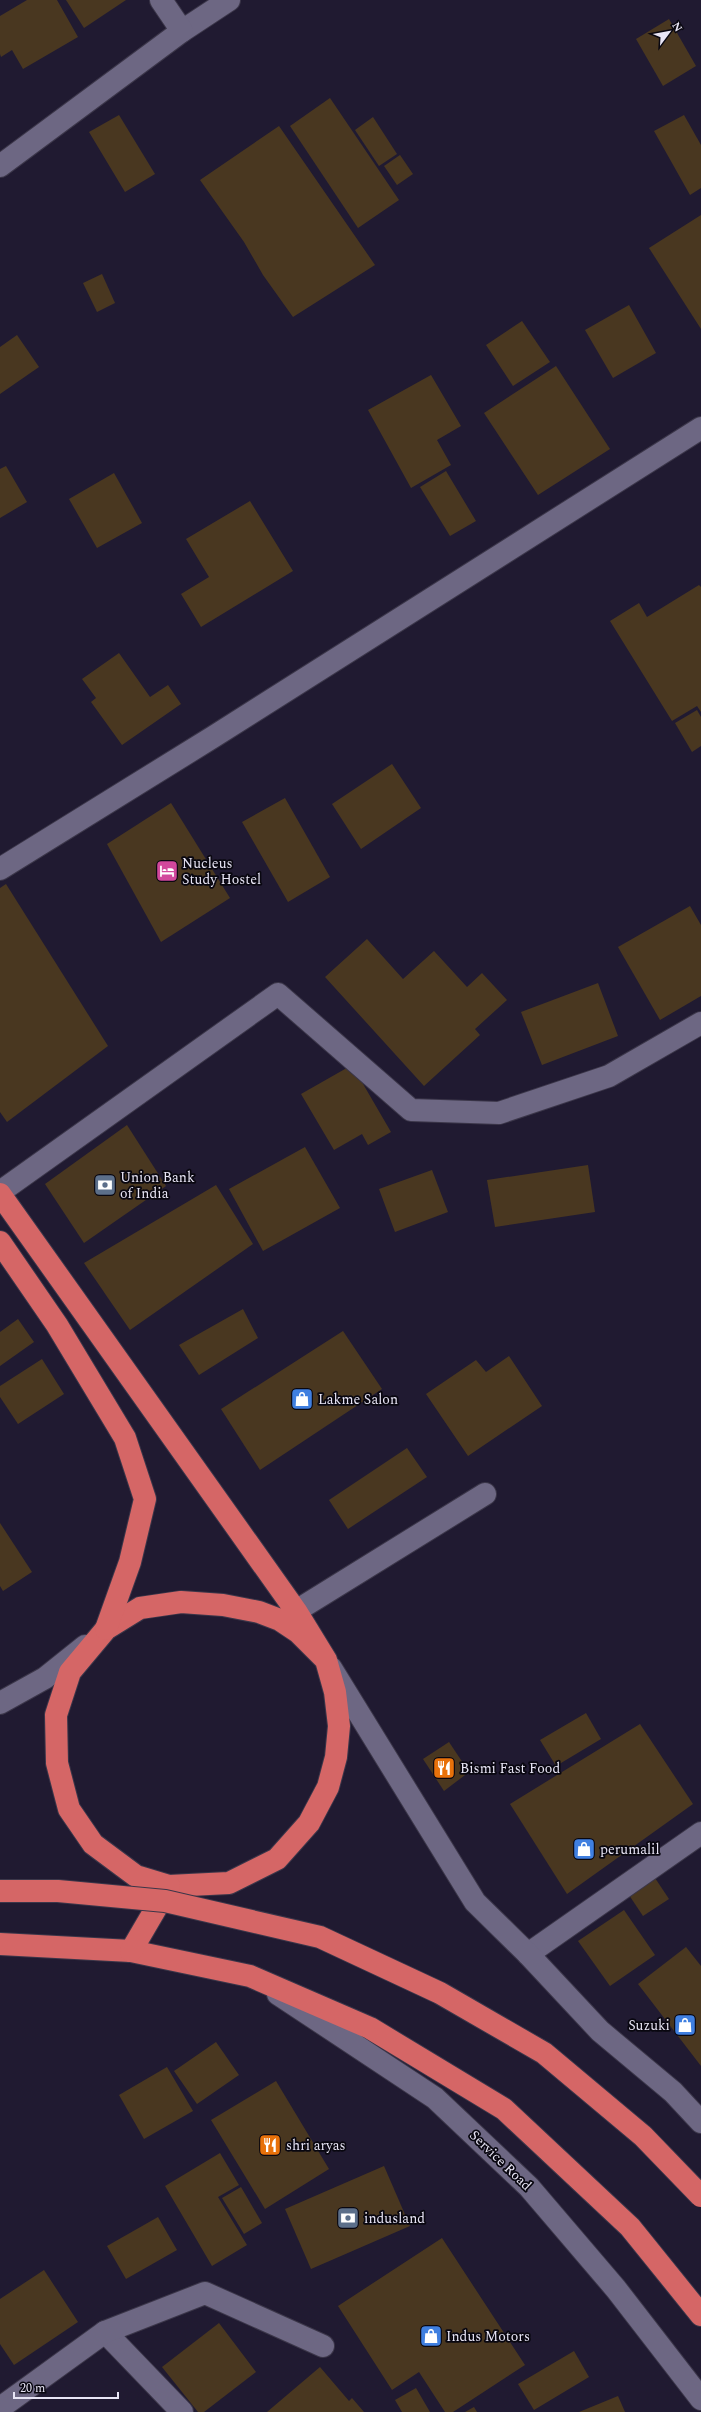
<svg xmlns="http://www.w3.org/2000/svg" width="701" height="2412" font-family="Spectral,serif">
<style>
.building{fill:#493720}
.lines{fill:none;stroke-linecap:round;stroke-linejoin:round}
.street-casing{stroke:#3b3649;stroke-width:24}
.secondary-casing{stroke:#3b3649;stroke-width:24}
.highway-casing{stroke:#3b3649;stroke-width:24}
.street{stroke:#6d6783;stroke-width:22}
.secondary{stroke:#6d6783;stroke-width:22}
.highway{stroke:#d56666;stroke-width:22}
.highway-bridge-casing{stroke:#3b3649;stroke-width:24;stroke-linecap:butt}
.highway-bridge{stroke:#d56666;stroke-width:22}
.labels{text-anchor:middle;stroke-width:3.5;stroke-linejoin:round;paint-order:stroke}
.poi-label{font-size:14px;fill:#e8e5f5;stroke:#090710;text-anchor:start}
.street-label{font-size:14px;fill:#e8e5f5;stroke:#090710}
</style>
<rect width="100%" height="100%" fill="#201a31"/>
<!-- building -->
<g class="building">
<polygon points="27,0 57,0 78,37 23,69 12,50 1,57 0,54 0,16"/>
<polygon points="66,0 126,0 84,28"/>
<polygon points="669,19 696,66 663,86 636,39"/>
<polygon points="330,98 399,200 358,228 290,126"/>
<polygon points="119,115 155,174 125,192 89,132"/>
<polygon points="684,115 701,145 701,188 690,195 654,131"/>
<polygon points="373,117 397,154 379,166 355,130"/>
<polygon points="279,126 375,265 293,317 263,275 244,242 200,180"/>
<polygon points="400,155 413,174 397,185 384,166"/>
<polygon points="701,215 701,329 649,248"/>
<polygon points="102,274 115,303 97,312 83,283"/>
<polygon points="629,305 656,353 613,378 585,330"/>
<polygon points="522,321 550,362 513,386 486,345"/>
<polygon points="17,335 39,367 0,394 0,347"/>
<polygon points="556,366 610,449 538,495 484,413"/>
<polygon points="431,375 461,426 437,440 451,465 411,488 368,410"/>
<polygon points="6,466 27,502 0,518 0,469"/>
<polygon points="446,471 476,521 450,536 420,487"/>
<polygon points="114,473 142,523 97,548 69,499"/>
<polygon points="250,501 293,571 201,627 181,594 209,577 186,539"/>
<polygon points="699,585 701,587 701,712 697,706 672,721 610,621 639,603 647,617"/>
<polygon points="119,653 150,697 168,685 181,704 122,745 91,702 96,698 82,679"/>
<polygon points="697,710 701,717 701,746 692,752 675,723"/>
<polygon points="392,764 421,808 361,849 332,804"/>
<polygon points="285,798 330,877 288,902 242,822"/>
<polygon points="171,803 230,898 161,942 107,844"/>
<polygon points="6,884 108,1046 7,1122 0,1112 0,888"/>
<polygon points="690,906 701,925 701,996 660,1020 618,947"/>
<polygon points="367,939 403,979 434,951 467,987 482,973 507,1000 475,1029 480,1035 424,1086 325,977"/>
<polygon points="598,983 618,1036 542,1065 521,1012"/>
<polygon points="352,1065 391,1132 368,1145 362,1134 334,1150 301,1094"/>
<polygon points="127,1125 166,1186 84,1243 45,1184"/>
<polygon points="305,1147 340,1208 263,1251 229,1189"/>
<polygon points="588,1165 595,1212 495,1227 487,1180"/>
<polygon points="432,1170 448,1212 395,1232 379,1189"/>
<polygon points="216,1185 253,1244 130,1330 84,1263"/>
<polygon points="243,1309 258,1338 199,1375 179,1345"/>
<polygon points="18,1319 34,1342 0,1366 0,1332"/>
<polygon points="343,1331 382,1389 260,1470 221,1409"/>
<polygon points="509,1356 542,1406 468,1456 426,1394 476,1360 486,1372"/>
<polygon points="42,1359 64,1394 18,1424 0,1397 0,1386"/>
<polygon points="407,1448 427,1477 348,1529 329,1500"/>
<polygon points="0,1523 32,1572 3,1591 0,1586"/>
<polygon points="586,1713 601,1739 556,1766 540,1740"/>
<polygon points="640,1724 693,1804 567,1894 510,1804"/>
<polygon points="449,1742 469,1772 444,1791 423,1759"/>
<polygon points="653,1875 669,1899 643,1916 627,1892"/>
<polygon points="624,1910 655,1955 610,1986 578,1941"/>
<polygon points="686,1947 701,1966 701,2066 638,1984"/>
<polygon points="216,2042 239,2075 197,2104 174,2071"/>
<polygon points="167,2067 193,2111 144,2139 119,2095"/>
<polygon points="276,2081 329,2169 265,2209 211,2120"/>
<polygon points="220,2153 239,2185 218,2197 247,2245 212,2266 165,2186"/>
<polygon points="384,2166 410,2226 311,2269 285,2209"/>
<polygon points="241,2187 262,2223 244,2234 222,2198"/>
<polygon points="158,2217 177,2250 126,2279 107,2246"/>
<polygon points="442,2238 525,2365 453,2412 445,2412 419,2372 392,2390 338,2306"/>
<polygon points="44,2270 78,2322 14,2365 0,2344 0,2299"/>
<polygon points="219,2323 256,2372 204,2412 198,2412 162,2367"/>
<polygon points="574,2351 589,2377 534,2410 518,2384"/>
<polygon points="320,2367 349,2401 352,2398 364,2412 267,2412"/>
<polygon points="416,2388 430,2412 402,2412 395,2400"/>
<polygon points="618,2396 625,2412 579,2412"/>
<polygon points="474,2407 477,2412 465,2412"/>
</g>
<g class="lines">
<!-- street casing -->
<g class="street-casing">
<g id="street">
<polyline points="182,31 229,0"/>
<polyline points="0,166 182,31 161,0"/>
<polyline points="0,869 213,737 701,428"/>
<polyline points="0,1192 278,994 411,1110 499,1113 609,1076 701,1023"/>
<polyline points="296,1611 485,1494"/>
<polyline points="528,1954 701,1833"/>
<polyline points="105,2332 182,2412"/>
<polyline points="0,2408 105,2332 205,2293 323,2346"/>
</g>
</g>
<!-- secondary casing -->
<g class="secondary-casing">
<g id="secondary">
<polyline points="331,1668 475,1902 528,1954 600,2031 673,2092 701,2122"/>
<polyline points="0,1703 45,1678 85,1646"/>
<polyline points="278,1994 435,2098 529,2187 616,2289 701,2399"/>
</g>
</g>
<!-- highway casing -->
<g class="highway-casing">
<g id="highway">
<polyline points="0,1194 296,1611 326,1660 335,1692 339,1726 336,1757 328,1787 309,1823 277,1859 229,1883 169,1886 136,1876 93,1844 69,1809 57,1763 56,1715 70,1672 106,1629 140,1608 181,1602 223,1605 259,1612 280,1620 298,1632 326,1660"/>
<polyline points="0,1242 57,1325 125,1438 145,1499 130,1562 106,1629"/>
<polyline points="0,1944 131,1951 250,1976 370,2028 504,2109 630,2227 701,2315"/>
<polyline points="131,1951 169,1886"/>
</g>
</g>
<!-- street -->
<use href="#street" class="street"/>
<!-- secondary -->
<use href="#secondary" class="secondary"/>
<!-- highway -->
<use href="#highway" class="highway"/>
<!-- highway-bridge casing -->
<g class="highway-bridge-casing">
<polyline id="highway-bridge" points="0,1891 58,1891 165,1901 320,1937 440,1993 544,2053 643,2136 701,2196"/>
</g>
<!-- highway-bridge -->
<use href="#highway-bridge" class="highway-bridge"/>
</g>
<!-- icons -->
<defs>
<g id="hotel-square" transform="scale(1.15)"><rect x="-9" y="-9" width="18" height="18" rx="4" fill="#d1479c" stroke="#090710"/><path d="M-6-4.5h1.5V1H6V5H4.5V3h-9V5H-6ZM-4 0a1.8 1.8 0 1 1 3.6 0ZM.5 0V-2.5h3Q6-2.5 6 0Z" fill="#fff"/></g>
<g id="bank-square" transform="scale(1.15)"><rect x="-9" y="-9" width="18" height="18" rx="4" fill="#5c6f8a" stroke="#090710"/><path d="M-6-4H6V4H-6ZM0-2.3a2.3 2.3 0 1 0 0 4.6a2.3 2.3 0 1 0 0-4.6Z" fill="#fff"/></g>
<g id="shop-square" transform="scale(1.15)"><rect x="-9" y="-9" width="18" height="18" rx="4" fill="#3f7fe0" stroke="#090710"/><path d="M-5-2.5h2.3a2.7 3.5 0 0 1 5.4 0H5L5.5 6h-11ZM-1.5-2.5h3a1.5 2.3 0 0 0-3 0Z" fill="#fff"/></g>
<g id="restaurant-square" transform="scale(1.15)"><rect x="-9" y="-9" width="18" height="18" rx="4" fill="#e8710a" stroke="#090710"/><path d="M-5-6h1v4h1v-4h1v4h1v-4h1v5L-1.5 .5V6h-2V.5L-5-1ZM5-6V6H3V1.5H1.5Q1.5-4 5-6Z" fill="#fff"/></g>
</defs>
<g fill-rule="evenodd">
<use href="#hotel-square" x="167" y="871"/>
<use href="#bank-square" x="105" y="1185"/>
<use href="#shop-square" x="302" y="1399"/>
<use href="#restaurant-square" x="444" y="1768"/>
<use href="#shop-square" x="584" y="1849"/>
<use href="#shop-square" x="685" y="2025"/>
<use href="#restaurant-square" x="270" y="2145"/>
<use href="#bank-square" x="348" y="2218"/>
<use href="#shop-square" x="431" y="2336"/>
</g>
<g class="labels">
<!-- poi labels -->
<g class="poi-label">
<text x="182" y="868">Nucleus<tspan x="182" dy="16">Study Hostel</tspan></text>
<text x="120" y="1182">Union Bank<tspan x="120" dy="16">of India</tspan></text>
<text x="318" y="1404">Lakme Salon</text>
<text x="460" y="1773">Bismi Fast Food</text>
<text x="600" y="1854">perumalil</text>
<text x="670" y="2030" text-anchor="end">Suzuki</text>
<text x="286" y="2150">shri aryas</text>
<text x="364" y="2223">indusland</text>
<text x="446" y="2341">Indus Motors</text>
</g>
<!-- street labels -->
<g class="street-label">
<text transform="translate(501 2160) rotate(44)" y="5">Service Road</text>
</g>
</g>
<!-- north arrow -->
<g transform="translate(669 32) rotate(58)" stroke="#090710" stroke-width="3" paint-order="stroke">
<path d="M0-3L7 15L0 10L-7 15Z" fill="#e8e5f5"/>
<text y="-6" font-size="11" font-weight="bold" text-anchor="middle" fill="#e8e5f5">N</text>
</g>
<!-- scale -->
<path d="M14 2392v6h104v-6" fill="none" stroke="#e8e5f5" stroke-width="2"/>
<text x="20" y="2392" font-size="12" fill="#e8e5f5" stroke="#090710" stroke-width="3" paint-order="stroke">20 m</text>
</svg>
